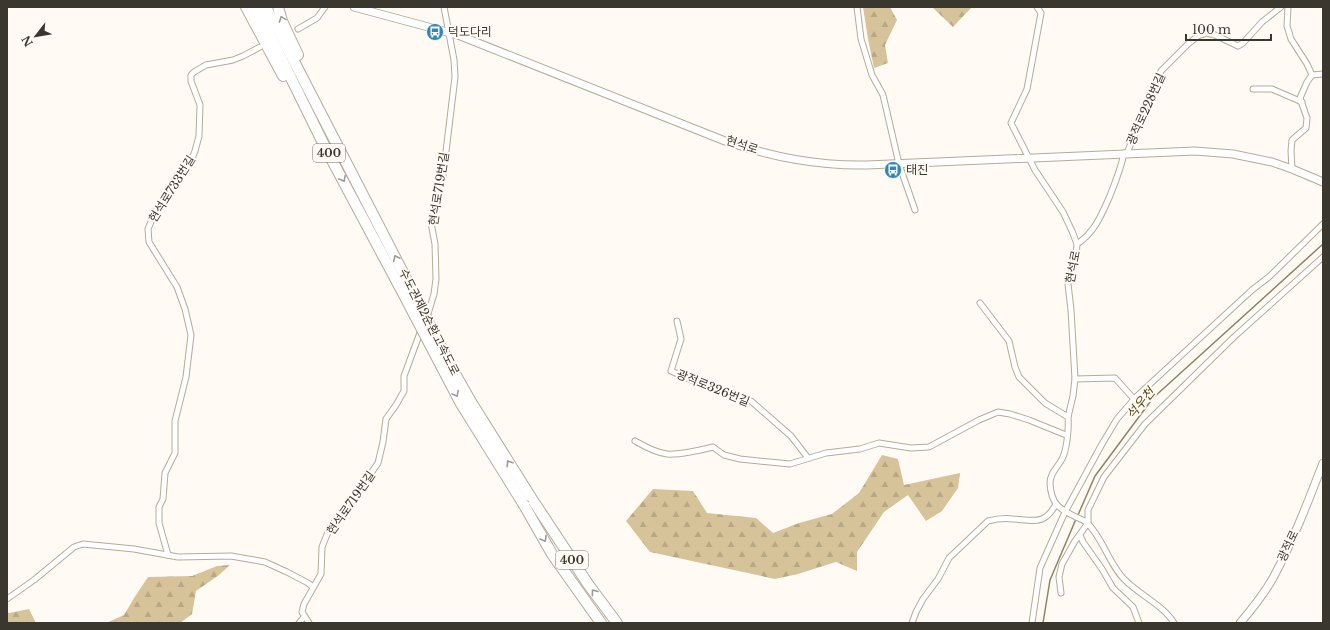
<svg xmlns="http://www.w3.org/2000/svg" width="1330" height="630" font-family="'Libre Baskerville','Noto Sans KR',serif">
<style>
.forest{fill:url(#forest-firs)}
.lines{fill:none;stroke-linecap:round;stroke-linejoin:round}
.stream{stroke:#908263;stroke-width:1.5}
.street-casing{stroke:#b4ab9a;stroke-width:7}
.secondary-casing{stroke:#b4ab9a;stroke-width:9}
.highway-casing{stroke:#b4ab9a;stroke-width:12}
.street{stroke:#fff;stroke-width:5}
.secondary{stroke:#fff;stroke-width:7}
.highway{stroke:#fff;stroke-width:10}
.highway-bridge-casing{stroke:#b4ab9a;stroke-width:12;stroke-linecap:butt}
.highway-bridge{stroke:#fff;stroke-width:10}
.oneway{stroke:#9c9b97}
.labels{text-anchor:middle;stroke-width:4;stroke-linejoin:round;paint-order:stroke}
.shield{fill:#fffbf4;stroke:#75726a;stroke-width:1}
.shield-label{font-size:11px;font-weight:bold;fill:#3a372f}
.poi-label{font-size:12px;fill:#3a372f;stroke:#fffbf4;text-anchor:start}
.street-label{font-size:12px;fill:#3a372f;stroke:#fffbf4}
.water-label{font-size:13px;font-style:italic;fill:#5c4714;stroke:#fffbf4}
</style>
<defs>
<pattern id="forest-firs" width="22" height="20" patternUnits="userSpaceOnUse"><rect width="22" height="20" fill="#d7c399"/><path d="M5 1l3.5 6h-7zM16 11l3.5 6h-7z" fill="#b9a884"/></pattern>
</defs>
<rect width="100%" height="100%" fill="#fffbf4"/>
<!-- forest -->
<g class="forest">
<polygon points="863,7 890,7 897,20 885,45 888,63 874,68 868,39"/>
<polygon points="932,7 972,7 953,27"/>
<polygon points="882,455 898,459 904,485 960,473 958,488 942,511 926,521 908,495 884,512 857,552 857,571 836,562 798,574 775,579 650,552 626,521 653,489 693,491 707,513 756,518 773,533 799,523 832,514 859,493"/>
<polygon points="230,565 219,575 196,591 192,614 180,623 106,623 124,615 134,598 148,577 192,576 217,566"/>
<polygon points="29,609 36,623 7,623 7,611 9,613"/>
</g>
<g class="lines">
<!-- stream -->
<g class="stream">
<polyline points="1078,515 1095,476 1153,398 1323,244"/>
<polyline points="1043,623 1050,580 1076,519"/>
</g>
<!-- street casing -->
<g class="street-casing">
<g id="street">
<polyline points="857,7 861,39 872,75 883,95 899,164 915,210"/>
<polyline points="1037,7 1041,13 1027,89 1011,123 1035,170 1063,212 1072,231 1077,244 1076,257 1068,284 1071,310 1075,379 1073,396 1068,417"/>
<polyline points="1288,7 1287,26 1291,39 1307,64 1312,75 1307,82 1300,98 1307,118 1306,128 1292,140 1291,151 1292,169"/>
<polyline points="298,29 317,18 325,7"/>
<polyline points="1312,75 1323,74"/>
<polyline points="1253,89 1272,89 1302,102"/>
<polyline points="1127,153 1161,71 1188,44 1198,36 1207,33 1215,35 1238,46 1243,43 1262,22 1281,7"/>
<path d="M 1077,244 C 1094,233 1101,216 1109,198 C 1115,183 1121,169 1124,153"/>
<path d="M 980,303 L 1009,341 L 1015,367 L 1019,377 L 1045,403 L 1068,417 C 1069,427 1067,450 1062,459 C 1058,467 1050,473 1050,483 C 1051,504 1059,509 1076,517 C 1080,519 1084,520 1087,523 C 1102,536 1110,567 1126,581 C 1139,594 1165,607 1174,623"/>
<polyline points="427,317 434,294 436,279 435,244 431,223 443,176 455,77 454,60 444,7"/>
<polyline points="677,321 681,339 671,371 698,383 751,401 791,436 808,458"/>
<polyline points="1075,379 1115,378 1134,399"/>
<path d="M 635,441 C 644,446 656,453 667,454 C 678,455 702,450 713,447 L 724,455 L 740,459 L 790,464 L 826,453 L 860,449 L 879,443 L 911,448 L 929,447 L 979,420 L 998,412 L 1010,414 L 1029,420 L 1066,435"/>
<polyline points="1080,535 1083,542 1102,569 1113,588 1133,607 1139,623"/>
<polyline points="168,555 159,523 159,507 163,499 165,473 175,453 175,421 186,377 191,335 185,309 177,287 149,242 148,229 156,210 182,167 193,156 195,151 199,136 200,105 191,81 191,75 194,72 206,65 233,60 243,56 260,47"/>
<polyline points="1061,593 1059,577 1062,564 1075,541 1088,523 1088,510 1104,477 1145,424 1234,337 1323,257"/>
<polyline points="7,599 34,580 74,547 83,544 134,549 178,557 231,556 254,560 265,562 287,572 308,583 313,587"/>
<polyline points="299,623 304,617"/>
<polyline points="309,623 302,612 304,604 321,574 322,547 330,527 352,501 378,463 383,442 386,419 396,405 404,391 404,376 421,330"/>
<path d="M 912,623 L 916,612 L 923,599 L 938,579 L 949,558 L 988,521 C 996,519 1005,518 1013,519 C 1022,519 1036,523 1044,518 C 1050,515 1053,509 1056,504"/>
<polyline points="1032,623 1040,568 1065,512 1102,444 1117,419 1137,396 1252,290 1270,276 1323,224"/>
</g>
</g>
<!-- secondary casing -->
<g class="secondary-casing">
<g id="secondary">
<path d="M 354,7 L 458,35 L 725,141 C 773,157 817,166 867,165 L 1195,151 L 1233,154 L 1272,162 L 1292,169 L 1323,182"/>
<path d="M 1240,623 C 1252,609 1264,594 1273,578 C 1293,541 1308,502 1323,463"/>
</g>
</g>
<!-- highway casing -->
<g class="highway-casing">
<g id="highway">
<polyline points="246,7 283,76"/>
<polyline points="256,7 326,149 405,297"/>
<polyline points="266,7 413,292"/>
<polyline points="278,7 282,21 298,55"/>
<polyline points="530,496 588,584 617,623"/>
<polyline points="524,505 552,554 601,623"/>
</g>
</g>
<!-- street -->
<use href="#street" class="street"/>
<!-- secondary -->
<use href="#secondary" class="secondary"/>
<!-- highway -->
<use href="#highway" class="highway"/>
<!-- highway-bridge casing -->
<g class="highway-bridge-casing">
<g id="highway-bridge">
<polyline points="413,292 449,363 471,402 530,496"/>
<polyline points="405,297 460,402 524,505"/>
</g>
</g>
<!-- highway-bridge -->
<use href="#highway-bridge" class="highway-bridge"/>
</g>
<!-- one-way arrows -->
<defs><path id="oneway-chevron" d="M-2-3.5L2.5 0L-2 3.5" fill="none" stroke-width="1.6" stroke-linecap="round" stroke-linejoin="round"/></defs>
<g class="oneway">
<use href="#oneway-chevron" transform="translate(282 19) rotate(-110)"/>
<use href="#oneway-chevron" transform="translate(343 179) rotate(61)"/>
<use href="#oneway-chevron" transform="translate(396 258) rotate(-117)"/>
<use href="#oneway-chevron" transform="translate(456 394) rotate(62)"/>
<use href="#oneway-chevron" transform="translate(509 463) rotate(-123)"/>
<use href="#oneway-chevron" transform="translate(544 539) rotate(60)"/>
<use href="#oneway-chevron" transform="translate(594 592) rotate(-127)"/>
</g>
<!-- icons -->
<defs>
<g id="bus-disc" transform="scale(0.9)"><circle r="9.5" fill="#3088b7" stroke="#fffbf4"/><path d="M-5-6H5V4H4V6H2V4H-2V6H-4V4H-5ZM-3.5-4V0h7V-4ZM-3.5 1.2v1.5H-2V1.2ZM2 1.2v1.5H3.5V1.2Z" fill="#fff"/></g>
</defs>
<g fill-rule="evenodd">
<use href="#bus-disc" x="435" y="32"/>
<use href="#bus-disc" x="893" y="170"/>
</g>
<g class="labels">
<!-- shield labels -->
<g class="shield">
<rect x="313" y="144" width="32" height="18" rx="3"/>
<rect x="556" y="551" width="32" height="18" rx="3"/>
</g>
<g class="shield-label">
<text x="329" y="157">400</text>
<text x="572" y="564">400</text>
</g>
<!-- poi labels -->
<g class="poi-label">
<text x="448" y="36">덕도다리</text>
<text x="906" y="174">태진</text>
</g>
<!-- street labels -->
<g class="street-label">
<text transform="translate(1146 109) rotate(-66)" y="4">광적로228번길</text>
<text transform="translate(742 145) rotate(18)" y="4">현석로</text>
<text transform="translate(172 189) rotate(-58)" y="4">현석로733번길</text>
<text transform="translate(439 189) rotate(-81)" y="4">현석로719번길</text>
<text transform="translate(1073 267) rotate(-79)" y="4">현석로</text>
<text transform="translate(429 322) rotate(63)" y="4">수도권제2순환고속도로</text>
<text transform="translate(713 388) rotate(22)" y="4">광적로326번길</text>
<text transform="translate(351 503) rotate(-55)" y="4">현석로719번길</text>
<text transform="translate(1288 546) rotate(-65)" y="4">광적로</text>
</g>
<!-- water labels -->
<g class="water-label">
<text transform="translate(1140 403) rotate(-50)" y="5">석우천</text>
</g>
</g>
<!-- border -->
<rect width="1330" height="630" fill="none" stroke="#3a372f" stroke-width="16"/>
<!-- north arrow -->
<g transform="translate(36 36) rotate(239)" stroke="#fffbf4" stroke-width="3" paint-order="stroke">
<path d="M0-3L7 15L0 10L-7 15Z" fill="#3a372f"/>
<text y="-6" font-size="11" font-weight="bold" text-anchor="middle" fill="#3a372f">N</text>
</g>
<!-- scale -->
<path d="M1186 34v6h85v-6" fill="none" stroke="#3a372f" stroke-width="2"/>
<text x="1192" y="34" font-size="12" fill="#3a372f" stroke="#fffbf4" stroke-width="3" paint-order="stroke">100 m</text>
</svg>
